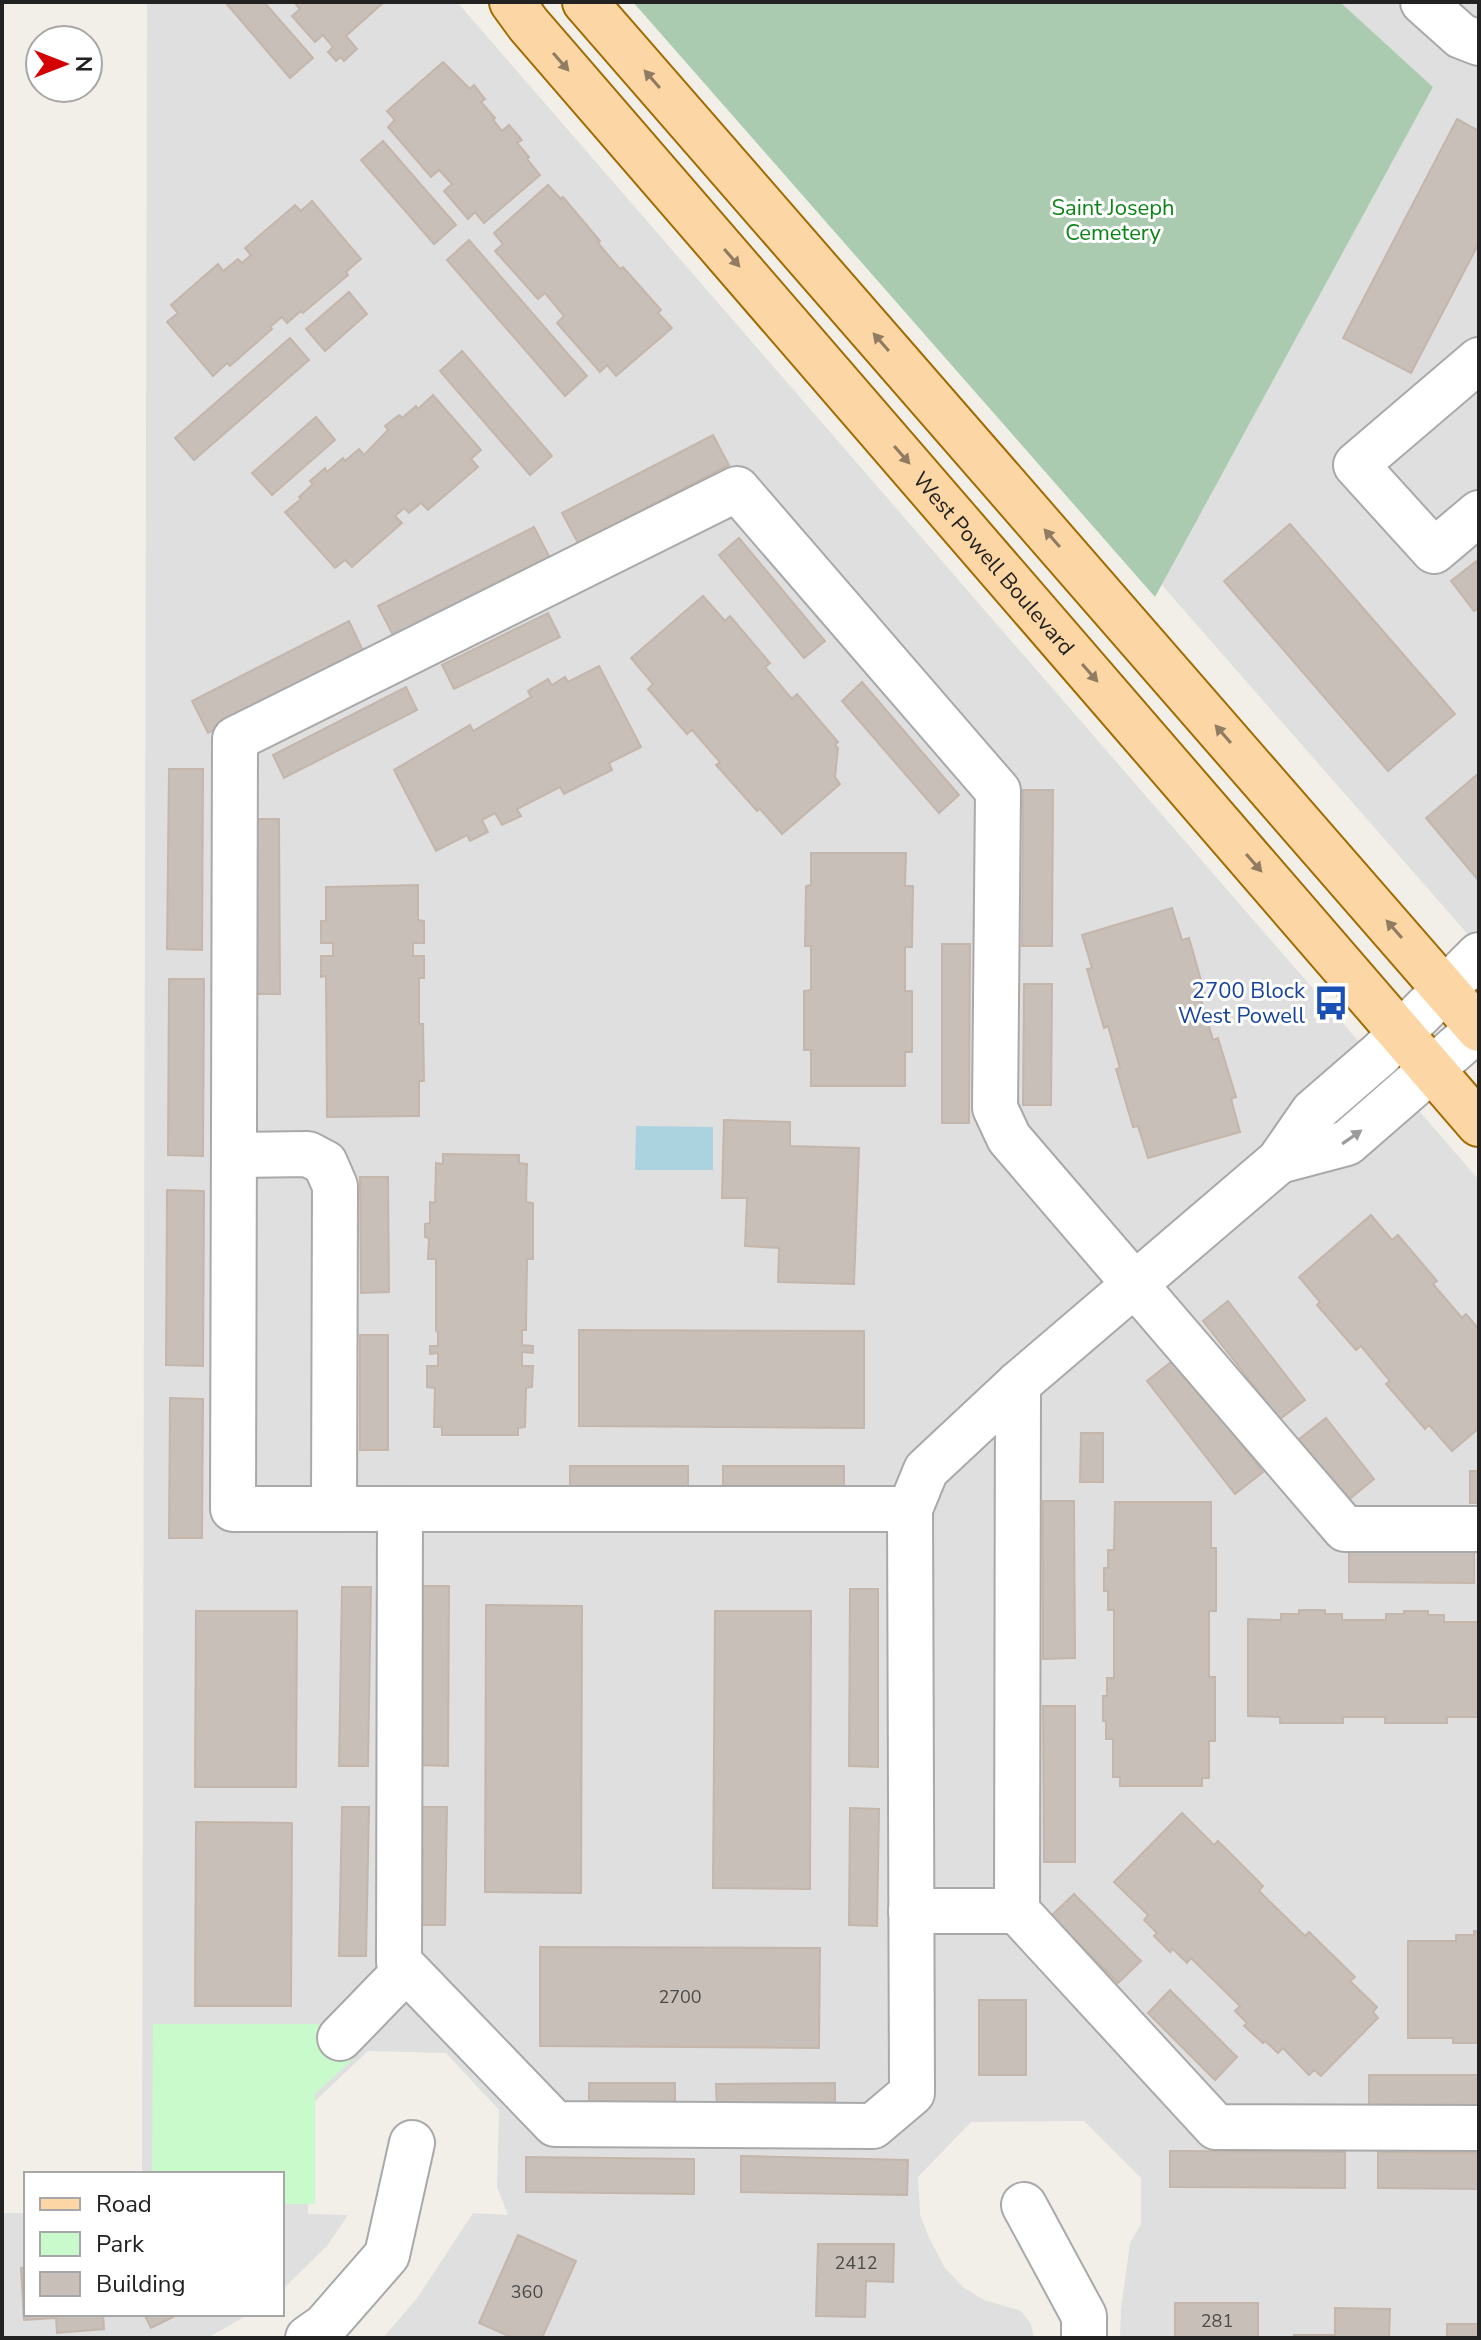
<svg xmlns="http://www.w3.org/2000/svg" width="1481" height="2340" font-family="'Nunito Sans',sans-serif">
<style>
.residential{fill:#e0dfdf}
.cemetery{fill:#aacbaf}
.park{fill:#c8facc}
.water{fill:#aad3df}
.building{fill:#c7bfb8;stroke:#c4b6ab;stroke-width:2}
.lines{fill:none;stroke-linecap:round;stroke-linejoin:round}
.minor-casing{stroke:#a9a9a9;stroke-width:48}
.major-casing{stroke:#a06b00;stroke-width:48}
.minor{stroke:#fff;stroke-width:44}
.major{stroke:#fcd6a4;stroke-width:44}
.oneway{fill:#8f7c63}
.oneway2{fill:#9c9c9c}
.labels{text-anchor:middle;stroke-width:6;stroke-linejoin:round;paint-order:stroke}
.number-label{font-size:18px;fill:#4b4948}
.park-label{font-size:22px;fill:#0c8416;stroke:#fff}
.street-label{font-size:22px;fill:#222;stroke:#fff}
.transit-label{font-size:22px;fill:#164399;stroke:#fff;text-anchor:end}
</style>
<rect width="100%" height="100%" fill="#f2efe9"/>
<!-- residential -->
<g class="residential">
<polygon points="147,2 457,2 1479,1180 1479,2338 1120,2338 1121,2309 1130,2243 1141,2224 1141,2178 1084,2121 971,2122 918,2177 920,2214 929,2238 945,2268 963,2287 984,2300 1021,2311 1031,2324 1034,2338 383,2338 418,2297 473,2213 508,2215 497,2187 499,2110 446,2053 368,2051 310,2106 308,2214 348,2215 327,2246 282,2290 282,2174 142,2174"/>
<polygon points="1340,2 1479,2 1479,947 1161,584 1433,87"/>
<polygon points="2,2213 26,2213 26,2314 249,2314 208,2338 2,2338"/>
</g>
<!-- cemetery -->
<polygon class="cemetery" points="633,2 1340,2 1433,87 1155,597"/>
<!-- park -->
<polygon class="park" points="153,2024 319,2024 351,2061 315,2094 315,2204 282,2204 282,2174 152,2174"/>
<!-- water -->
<polygon class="water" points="636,1126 713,1127 713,1170 635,1170"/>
<!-- building -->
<g class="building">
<polygon points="225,2 264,2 313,58 290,78"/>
<polygon points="294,2 384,2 346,36 357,49 344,61 341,57 336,61 328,52 333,47 323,35 315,42 292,16 300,9"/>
<polygon points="443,62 470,89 474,85 485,99 481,102 495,118 493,120 502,131 509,125 522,140 517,143 529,157 527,159 540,175 484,223 475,212 468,219 444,191 452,184 439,170 431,177 388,127 395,120 387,111"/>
<polygon points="1457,119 1479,131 1479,243 1411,373 1343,338"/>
<polygon points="383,141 456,225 434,244 361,160"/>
<polygon points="548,185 561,199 563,197 600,241 598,243 620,269 623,267 661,310 658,313 672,328 616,376 607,365 600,372 557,323 564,316 545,293 538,299 495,251 503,244 494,233"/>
<polygon points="312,201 361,259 346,272 348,275 303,313 301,311 287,323 282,317 270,327 272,329 230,366 227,363 213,376 167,322 178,313 171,305 218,264 223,271 238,259 242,263 251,255 245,248 295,205 301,211"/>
<polygon points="469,240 587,376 565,396 447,260"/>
<polygon points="349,292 367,314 325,351 306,329"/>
<polygon points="290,338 309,360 194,460 175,438"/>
<polygon points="462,351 552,456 530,475 440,371"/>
<polygon points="433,395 481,450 471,459 478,467 428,510 421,503 409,513 404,508 395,516 402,523 352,567 345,560 335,568 285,512 301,499 299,497 313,484 310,481 325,468 327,472 343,458 345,461 359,449 364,455 388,430 385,426 399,415 402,418 416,406 418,409"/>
<polygon points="316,417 335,440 272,495 252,473"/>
<polygon points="713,435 729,465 578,543 562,513"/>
<polygon points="1290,524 1455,714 1388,771 1224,581"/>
<polygon points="534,527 550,558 394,637 378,606"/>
<polygon points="739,538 825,641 804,658 719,555"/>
<polygon points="1479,559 1479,608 1474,611 1451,581"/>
<polygon points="703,596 725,621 730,616 770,663 765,667 792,699 797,694 838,742 835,745 838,748 835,777 840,784 782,834 760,809 757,811 716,765 720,762 692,730 687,734 648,689 653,684 631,658"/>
<polygon points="548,613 560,637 454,689 442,665"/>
<polygon points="349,621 364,653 208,733 192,701"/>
<polygon points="599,666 641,747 609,763 612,770 564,794 560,787 517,809 521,816 502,825 495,813 482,820 488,832 470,841 467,835 436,851 394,770 470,725 473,731 531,697 528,691 548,679 552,685 565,677 568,682"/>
<polygon points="862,682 959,795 939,813 842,701"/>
<polygon points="406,687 417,710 284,778 273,755"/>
<polygon points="169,769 203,769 202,950 167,949"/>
<polygon points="1479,773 1479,881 1426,818"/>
<polygon points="1023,790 1053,790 1052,946 1022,946"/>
<polygon points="251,819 279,819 280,994 251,994"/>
<polygon points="811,853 906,853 905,886 913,886 912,947 905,947 905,991 912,991 912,1052 905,1052 905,1086 811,1086 811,1050 804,1050 804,991 811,990 811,946 805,946 806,886 811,885"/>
<polygon points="418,885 418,920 424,921 424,943 413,943 413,956 424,956 424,978 419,978 419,1024 423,1024 424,1081 419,1081 419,1116 327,1117 326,976 321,977 321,956 333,956 333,943 321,943 321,921 326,921 326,887"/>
<polygon points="1172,908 1182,940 1189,938 1206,998 1201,999 1213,1040 1218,1038 1236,1097 1231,1099 1240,1132 1148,1158 1138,1126 1133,1127 1116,1069 1120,1068 1108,1026 1104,1028 1087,969 1092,968 1082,935"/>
<polygon points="942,944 970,944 969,1123 942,1123"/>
<polygon points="169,979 204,979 203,1156 168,1155"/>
<polygon points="1024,984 1052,984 1051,1105 1023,1105"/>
<polygon points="724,1120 790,1122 790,1146 859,1148 854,1284 778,1282 779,1248 745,1246 747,1198 722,1198"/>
<polygon points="443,1154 519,1155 519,1163 527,1164 526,1202 533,1203 533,1259 527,1259 526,1330 522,1330 522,1345 533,1346 533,1353 522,1352 522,1366 533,1366 532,1387 526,1388 525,1427 518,1428 518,1435 442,1435 442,1427 434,1427 435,1388 427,1387 427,1366 438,1366 438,1353 430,1354 430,1346 438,1346 438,1332 436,1331 436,1259 428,1259 429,1238 425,1237 425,1224 430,1223 430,1202 435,1203 436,1163 443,1164"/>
<polygon points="360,1177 388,1177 389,1292 361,1293"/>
<polygon points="167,1190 204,1191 203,1366 166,1365"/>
<polygon points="1371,1215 1392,1240 1398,1235 1437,1281 1433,1284 1462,1318 1466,1314 1479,1329 1479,1428 1452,1451 1429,1425 1425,1429 1386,1384 1390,1381 1361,1346 1356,1350 1317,1305 1320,1302 1299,1277"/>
<polygon points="1228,1301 1305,1400 1280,1419 1203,1321"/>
<polygon points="579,1330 864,1331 864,1428 579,1426"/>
<rect x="360" y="1335" width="28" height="115"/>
<polygon points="1175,1359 1263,1472 1235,1494 1147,1381"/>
<polygon points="170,1398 203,1399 202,1538 169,1538"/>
<polygon points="1326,1418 1374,1479 1347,1501 1298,1440"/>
<polygon points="1081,1433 1103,1433 1103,1482 1080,1482"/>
<rect x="570" y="1466" width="118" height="28"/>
<rect x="723" y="1466" width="121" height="28"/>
<rect x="1470" y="1471" width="9" height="32"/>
<polygon points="1043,1501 1074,1501 1075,1658 1043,1659"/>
<polygon points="1115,1502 1211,1502 1211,1548 1216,1548 1216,1611 1209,1611 1209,1677 1215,1677 1215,1741 1209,1741 1209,1778 1202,1778 1202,1786 1120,1786 1120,1777 1113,1777 1113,1739 1106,1739 1106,1721 1103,1721 1103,1696 1107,1696 1107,1678 1114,1678 1114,1610 1108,1610 1108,1591 1104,1591 1104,1568 1108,1568 1108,1550 1114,1550"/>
<polygon points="1349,1551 1474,1551 1474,1583 1349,1582"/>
<polygon points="420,1586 449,1586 448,1766 419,1765"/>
<polygon points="342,1587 371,1587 368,1766 339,1766"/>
<polygon points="850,1589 878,1589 878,1767 849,1766"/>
<polygon points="486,1605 582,1606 581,1893 485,1892"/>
<polygon points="1299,1610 1325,1610 1325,1614 1342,1614 1342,1620 1386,1620 1386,1614 1404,1614 1404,1611 1428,1611 1428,1615 1444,1615 1444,1622 1479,1622 1479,1717 1447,1717 1447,1723 1385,1723 1385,1717 1343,1717 1343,1723 1280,1723 1280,1717 1248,1716 1248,1619 1281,1620 1281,1614 1299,1614"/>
<polygon points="196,1611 297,1611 296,1787 195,1787"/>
<polygon points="715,1611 811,1611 810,1889 713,1888"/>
<polygon points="1043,1706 1075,1706 1075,1862 1044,1862"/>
<polygon points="342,1807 369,1807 366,1956 339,1956"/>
<polygon points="419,1807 447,1807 445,1925 418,1925"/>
<polygon points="850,1808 879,1809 877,1926 849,1925"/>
<polygon points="1182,1813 1214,1845 1218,1841 1263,1886 1259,1891 1305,1936 1309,1932 1355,1977 1350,1981 1377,2007 1373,2012 1378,2018 1321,2076 1314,2070 1309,2075 1283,2048 1278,2053 1265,2041 1263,2043 1244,2026 1247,2023 1235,2011 1240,2006 1191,1958 1187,1963 1173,1949 1170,1952 1154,1936 1157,1933 1144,1920 1148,1915 1114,1882"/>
<polygon points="196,1822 292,1823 291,2006 195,2006"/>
<polygon points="1074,1894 1141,1961 1118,1983 1051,1916"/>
<polygon points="1474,1931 1479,1931 1479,2043 1453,2043 1453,2038 1408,2038 1408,1941 1456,1941 1456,1935 1474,1935"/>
<polygon points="540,1947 820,1948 819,2048 540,2046"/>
<polygon points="1170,1990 1237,2057 1215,2080 1148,2013"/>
<rect x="979" y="2000" width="47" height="75"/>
<rect x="1369" y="2075" width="110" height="32"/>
<polygon points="589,2083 675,2083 675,2111 589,2110"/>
<polygon points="835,2083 835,2109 717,2110 716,2084"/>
<polygon points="1170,2151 1345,2152 1345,2188 1170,2187"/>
<polygon points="1378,2152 1479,2153 1479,2189 1378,2188"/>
<polygon points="741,2156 908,2160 907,2195 741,2192"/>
<polygon points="526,2157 694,2159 694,2194 526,2192"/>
<polygon points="518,2235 576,2261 542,2338 513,2338 479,2323"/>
<polygon points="818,2244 894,2244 893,2282 866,2281 865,2317 816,2316"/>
<polygon points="26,2267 26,2314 103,2314 104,2329 57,2333 56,2318 24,2320 21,2268"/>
<rect x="1175" y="2303" width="83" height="35"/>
<polygon points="1335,2308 1390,2309 1389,2338 1294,2338 1294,2335 1335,2335"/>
<polygon points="144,2314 179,2314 151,2328"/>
<rect x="1447" y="2324" width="32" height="14"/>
</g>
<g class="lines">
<!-- minor casing -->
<g class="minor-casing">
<g id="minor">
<polyline points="1423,2 1461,36 1479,43"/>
<polyline points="1479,360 1356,465 1434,551 1479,513"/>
<polyline points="1479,955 1380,1054 1313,1112 1279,1161 1018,1384 926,1470 910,1509 233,1509 235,739 737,489 998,791 995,1108 1009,1138 1345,1529 1479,1529"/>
<polyline points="234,1155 308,1154 325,1163 335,1186 334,1509"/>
<polyline points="1279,1161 1347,1143 1479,1028"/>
<polyline points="1018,1384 1017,1911 1216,2127 1479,2128"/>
<polyline points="400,1509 399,1962 555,2124 873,2126 912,2093 910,1509"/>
<polyline points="911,1911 1017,1911"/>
<polyline points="340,2038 406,1970"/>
<polyline points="1024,2205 1084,2316 1084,2338"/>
<polyline points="308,2338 325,2326 387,2255 412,2143"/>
</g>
</g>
<!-- major casing -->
<g class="major-casing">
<g id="major">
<path id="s1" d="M 512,2 L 528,24 L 1479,1124"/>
<polyline points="585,2 1479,1029"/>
</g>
</g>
<!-- minor -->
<use href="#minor" class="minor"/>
<!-- major -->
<use href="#major" class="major"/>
</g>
<!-- one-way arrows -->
<defs><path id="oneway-solid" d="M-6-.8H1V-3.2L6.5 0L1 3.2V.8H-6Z" transform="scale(2)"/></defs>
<g class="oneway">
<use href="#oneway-solid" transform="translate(561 62) rotate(49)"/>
<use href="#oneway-solid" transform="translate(652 79) rotate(-131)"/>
<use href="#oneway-solid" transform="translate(732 258) rotate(49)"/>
<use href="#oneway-solid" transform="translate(881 342) rotate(-131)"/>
<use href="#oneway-solid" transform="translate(902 455) rotate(49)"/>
<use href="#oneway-solid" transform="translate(1052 538) rotate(-131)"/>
<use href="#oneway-solid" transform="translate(1090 673) rotate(49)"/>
<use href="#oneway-solid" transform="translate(1223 734) rotate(-131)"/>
<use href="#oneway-solid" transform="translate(1254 863) rotate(49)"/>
<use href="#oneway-solid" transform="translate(1394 929) rotate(-131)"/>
</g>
<use class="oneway2" href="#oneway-solid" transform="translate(1352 1137) rotate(-35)"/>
<!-- icons -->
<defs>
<g id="bus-bare" transform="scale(2.76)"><path d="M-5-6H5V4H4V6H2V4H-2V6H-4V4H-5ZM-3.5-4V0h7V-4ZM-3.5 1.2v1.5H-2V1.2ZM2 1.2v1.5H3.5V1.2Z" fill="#1a4fb4" stroke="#fff" stroke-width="2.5" paint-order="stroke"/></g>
</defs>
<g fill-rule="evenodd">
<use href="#bus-bare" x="1331" y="1003"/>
</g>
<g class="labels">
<!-- number labels -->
<g class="number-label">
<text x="680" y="2003">2700</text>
<text x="856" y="2269">2412</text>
<text x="527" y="2298">360</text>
<text x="1217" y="2327">281</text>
</g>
<!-- park labels -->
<g class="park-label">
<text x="1113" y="215">Saint Joseph<tspan x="1113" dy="25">Cemetery</tspan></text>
</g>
<!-- street labels -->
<g class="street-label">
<text dy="8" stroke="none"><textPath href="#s1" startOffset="740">West Powell Boulevard</textPath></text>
</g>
<!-- transit labels -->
<g class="transit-label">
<text x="1305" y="998">2700 Block<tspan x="1305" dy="25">West Powell</tspan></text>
</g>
</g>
<!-- border -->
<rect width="1481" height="2340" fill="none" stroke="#222222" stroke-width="8"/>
<!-- legend -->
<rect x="24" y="2172" width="260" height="144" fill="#ffffff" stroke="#a7a7a7" stroke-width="2"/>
<rect x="40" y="2198" width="40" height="12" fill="#fcd6a4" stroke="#a7a7a7" stroke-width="2"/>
<text x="96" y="2212" font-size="24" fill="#222222">Road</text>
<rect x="40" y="2232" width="40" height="24" fill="#c8facc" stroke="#a7a7a7" stroke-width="2"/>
<text x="96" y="2252" font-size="24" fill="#222222">Park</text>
<rect x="40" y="2272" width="40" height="24" fill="#c7bfb8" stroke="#a7a7a7" stroke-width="2"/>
<text x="96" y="2292" font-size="24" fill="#222222">Building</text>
<!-- north arrow -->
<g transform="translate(64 64) rotate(90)"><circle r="38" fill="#ffffff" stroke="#a7a7a7" stroke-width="2"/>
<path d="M0-6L14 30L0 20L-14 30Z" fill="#d40000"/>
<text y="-12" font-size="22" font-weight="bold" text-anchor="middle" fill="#222222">N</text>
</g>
</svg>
